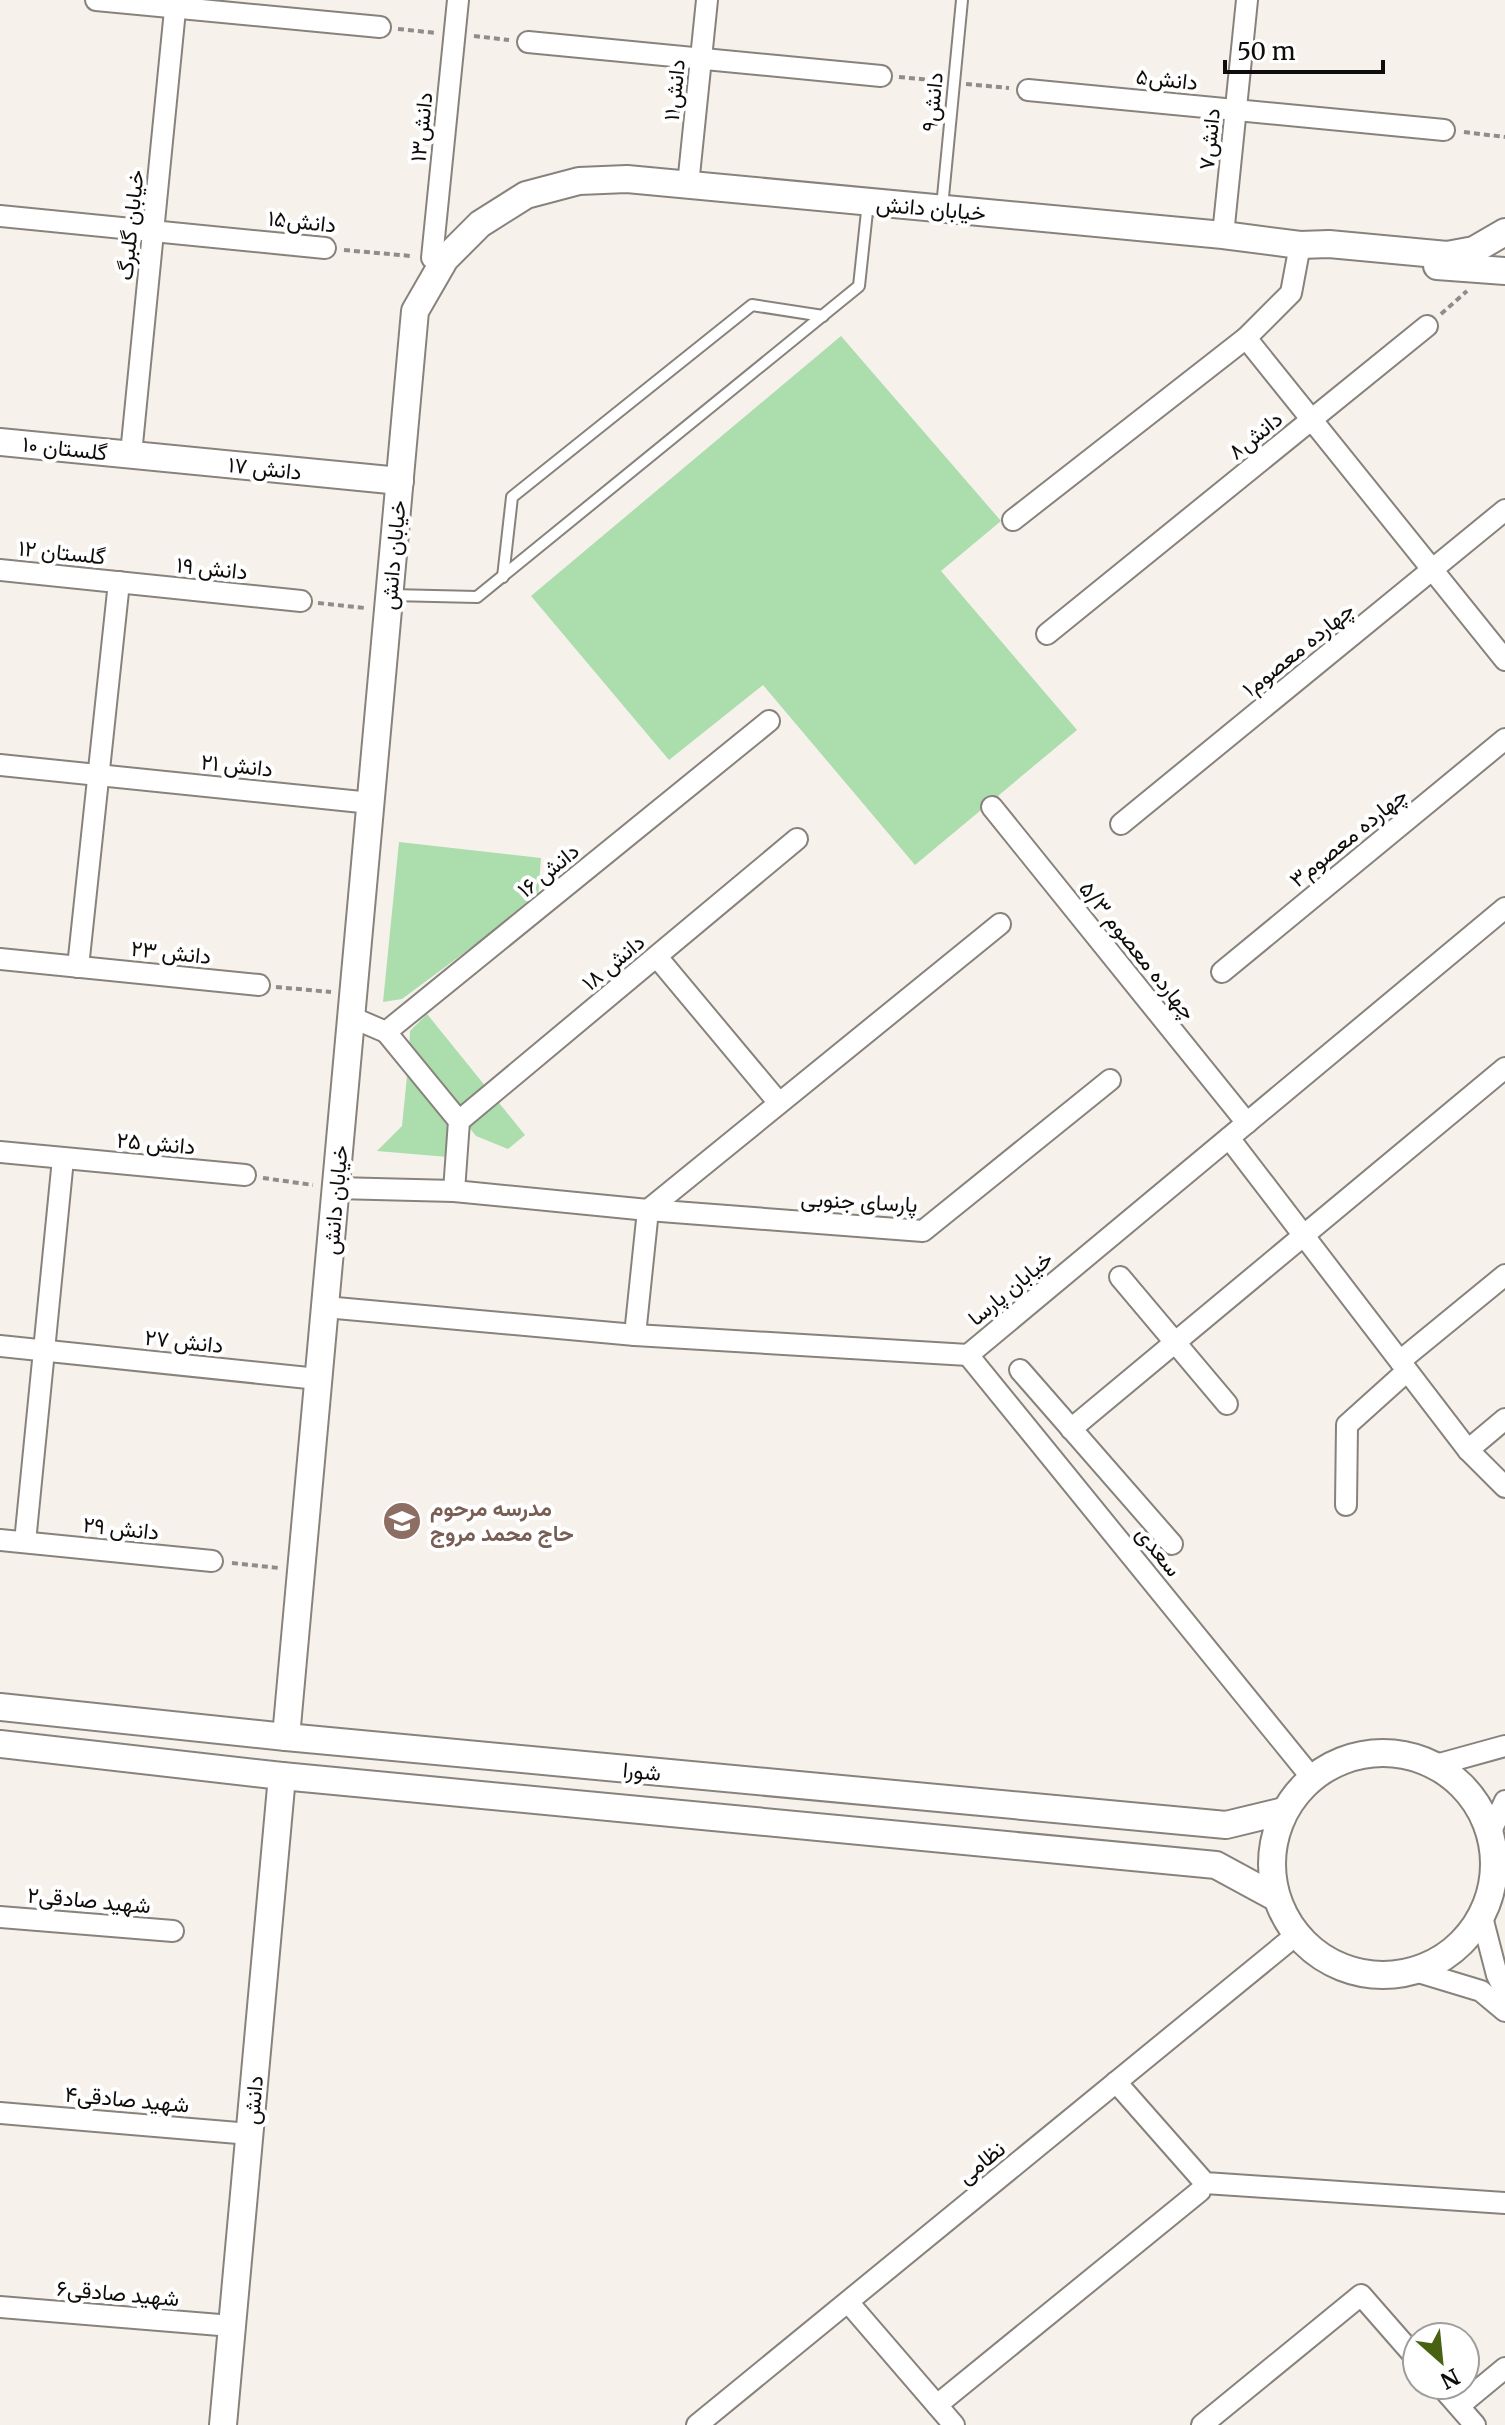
<svg xmlns="http://www.w3.org/2000/svg" width="1505" height="2425" font-family="Merriweather,Vazirmatn,serif">
<style>
.green{fill:#abddad}
.lines{fill:none;stroke-linecap:round;stroke-linejoin:round}
.service-casing{stroke:#88827d;stroke-width:14}
.minor-casing{stroke:#88827d;stroke-width:24}
.tertiary-casing{stroke:#88827d;stroke-width:30}
.path{stroke:#908c88;stroke-width:4;stroke-dasharray:6 4;stroke-linecap:butt}
.service{stroke:#fff;stroke-width:10}
.minor{stroke:#fff;stroke-width:20}
.tertiary{stroke:#fff;stroke-width:26}
.labels{text-anchor:middle;stroke-width:8;stroke-linejoin:round;paint-order:stroke}
.street-label{font-size:22px;fill:#0f0d0b;stroke:#fff}
.education-label{font-size:22px;font-weight:bold;fill:#785e54;stroke:#fff;text-anchor:start}
</style>
<rect width="100%" height="100%" fill="#f7f1ec"/>
<!-- green -->
<g class="green">
<polygon points="841,336 1001,521 941,571 1077,730 915,865 763,685 669,760 531,596"/>
<polygon points="399,842 541,858 538,898 402,999 383,1002"/>
<polygon points="427,1014 525,1135 508,1149 476,1136 409,1053 410,1031"/>
<polygon points="407,1076 449,1124 448,1157 377,1151 402,1126"/>
</g>
<g class="lines">
<!-- service casing -->
<g class="service-casing">
<g id="service">
<polyline points="942,207 962,0"/>
<polyline points="503,577 512,497 752,305 823,316"/>
<polyline points="391,595 477,597 859,286 868,202"/>
</g>
</g>
<!-- minor casing -->
<g class="minor-casing">
<g id="minor">
<polyline points="96,0 380,27"/>
<polyline points="528,42 881,76"/>
<polyline points="1028,90 1444,130"/>
<polyline points="688,185 707,0"/>
<polyline points="0,216 325,248"/>
<polyline points="1223,235 1247,0"/>
<polyline points="432,258 458,0"/>
<polyline points="1246,338 1505,660"/>
<polyline points="131,454 176,0"/>
<polyline points="1013,520 1246,338 1291,293 1300,245"/>
<polyline points="0,570 301,601"/>
<polyline points="1047,634 1427,326"/>
<polyline points="0,765 371,803"/>
<polyline points="992,807 1247,1123"/>
<polyline points="1121,824 1505,510"/>
<polyline points="657,957 779,1103"/>
<polyline points="0,959 259,985"/>
<polyline points="78,967 119,582"/>
<polyline points="1222,972 1505,739"/>
<polyline points="351,1017 386,1032 769,721"/>
<polyline points="386,1032 459,1121 454,1191"/>
<polyline points="459,1121 797,839"/>
<polyline points="1229,1138 1468,1450 1505,1487"/>
<polyline points="0,1152 245,1175"/>
<polyline points="336,1188 454,1191 648,1210 923,1231 1110,1080"/>
<polyline points="1120,1277 1227,1404"/>
<polyline points="325,1307 635,1335 968,1355 1505,908"/>
<polyline points="635,1335 648,1210 1000,924"/>
<polyline points="0,1346 318,1379"/>
<polyline points="968,1355 1312,1778"/>
<polyline points="1400,1361 1505,1275"/>
<polyline points="1020,1370 1172,1544"/>
<polyline points="1071,1429 1505,1068"/>
<polyline points="1468,1450 1505,1419"/>
<polyline points="1346,1505 1347,1425 1407,1371"/>
<polyline points="0,1540 212,1561"/>
<polyline points="25,1542 63,1159"/>
<polyline points="1436,1765 1505,1746"/>
<polyline points="1491,1831 1505,1801"/>
<polyline points="0,1917 173,1931"/>
<polyline points="1482,1917 1497,1975 1505,1991"/>
<polyline points="1415,1971 1481,1991 1505,2011"/>
<polyline points="1116,2082 1205,2183 1505,2203"/>
<polyline points="0,2113 250,2134"/>
<polyline points="848,2302 954,2425"/>
<polyline points="0,2307 232,2326"/>
<polyline points="1440,2385 1475,2425"/>
<polyline points="937,2405 1200,2191"/>
<polyline points="1459,2406 1505,2368"/>
<polyline points="697,2425 1296,1935"/>
<polyline points="1202,2425 1361,2295 1417,2359"/>
</g>
</g>
<!-- tertiary casing -->
<g class="tertiary-casing">
<g id="tertiary">
<polyline points="1437,266 1505,271"/>
<polyline points="0,442 400,481"/>
<polyline points="0,1707 286,1737 1226,1825 1284,1811"/>
<polyline points="286,1737 415,311 445,259 480,224 526,195 579,181 627,179 1223,235 1300,245 1329,244 1447,255 1474,250 1505,232"/>
<polyline points="0,1744 282,1776 1216,1865 1275,1897"/>
<circle cx="1383" cy="1864" r="111"/>
<polyline points="223,2425 282,1776"/>
</g>
</g>
<!-- path -->
<g class="path">
<polyline points="398,29 437,33"/>
<polyline points="474,36 509,40"/>
<polyline points="899,77 942,81"/>
<polyline points="966,84 1009,88"/>
<polyline points="1464,132 1505,137"/>
<polyline points="344,250 411,256"/>
<polyline points="1441,314 1467,291"/>
<polyline points="318,603 365,608"/>
<polyline points="276,987 331,992"/>
<polyline points="263,1178 313,1185"/>
<polyline points="232,1563 279,1568"/>
</g>
<!-- service -->
<use href="#service" class="service"/>
<!-- minor -->
<use href="#minor" class="minor"/>
<!-- tertiary -->
<use href="#tertiary" class="tertiary"/>
</g>
<!-- icons -->
<defs>
<g id="school-disc" transform="scale(2)"><circle r="9.5" fill="#8d6e63" stroke="#fff"/><path d="M0-5L7-2L0 1L-7-2ZM-4 1L0 2.5L4 1V4Q0 6-4 4Z" fill="#fff"/></g>
</defs>
<g fill-rule="evenodd">
<use href="#school-disc" x="402" y="1521"/>
</g>
<g class="labels">
<!-- street labels -->
<g class="street-label">
<text transform="translate(1167 79) rotate(6)" y="8">دانش۵</text>
<text transform="translate(674 90) rotate(-84)" y="8">دانش۱۱</text>
<text transform="translate(932 102) rotate(-84)" y="8">دانش۹</text>
<text transform="translate(421 127) rotate(-84)" y="8">دانش۱۳</text>
<text transform="translate(1209 139) rotate(-84)" y="8">دانش۷</text>
<text transform="translate(931 208) rotate(5)" y="8">خیابان دانش</text>
<text transform="translate(302 221) rotate(6)" y="8">دانش۱۵</text>
<text transform="translate(130 225) rotate(-84)" y="8">خیابان گلبرگ</text>
<text transform="translate(1255 435) rotate(-39)" y="8">دانش۸</text>
<text transform="translate(65 448) rotate(6)" y="8">گلستان ۱۰</text>
<text transform="translate(265 468) rotate(6)" y="8">دانش ۱۷</text>
<text transform="translate(62 552) rotate(6)" y="8">گلستان ۱۲</text>
<text transform="translate(393 555) rotate(-85)" y="8">خیابان دانش</text>
<text transform="translate(212 568) rotate(6)" y="8">دانش ۱۹</text>
<text transform="translate(1298 649) rotate(-39)" y="8">چهارده معصوم۱</text>
<text transform="translate(237 765) rotate(6)" y="8">دانش ۲۱</text>
<text transform="translate(1348 837) rotate(-39)" y="8">چهارده معصوم۳</text>
<text transform="translate(548 870) rotate(-39)" y="8">دانش ۱۶</text>
<text transform="translate(1138 950) rotate(51)" y="8">چهارده معصوم ۵/۳</text>
<text transform="translate(171 952) rotate(6)" y="8">دانش ۲۳</text>
<text transform="translate(613 962) rotate(-40)" y="8">دانش ۱۸</text>
<text transform="translate(156 1143) rotate(5)" y="8">دانش ۲۵</text>
<text transform="translate(335 1200) rotate(-85)" y="8">خیابان دانش</text>
<text transform="translate(859 1201) rotate(3)" y="8">پارسای جنوبی</text>
<text transform="translate(1010 1288) rotate(-40)" y="8">خیابان پارسا</text>
<text transform="translate(184 1341) rotate(6)" y="8">دانش ۲۷</text>
<text transform="translate(121 1528) rotate(6)" y="8">دانش ۲۹</text>
<text transform="translate(1159 1551) rotate(51)" y="8">سعدی</text>
<text transform="translate(642 1771) rotate(5)" y="8">شورا</text>
<text transform="translate(89 1900) rotate(5)" y="8">شهید صادقی۲</text>
<text transform="translate(127 2099) rotate(5)" y="8">شهید صادقی۴</text>
<text transform="translate(253 2100) rotate(-85)" y="8">دانش</text>
<text transform="translate(981 2162) rotate(-39)" y="8">نظامی</text>
<text transform="translate(118 2293) rotate(5)" y="8">شهید صادقی۶</text>
</g>
<!-- education labels -->
<g class="education-label">
<text x="430" y="1516">مدرسه مرحوم<tspan x="430" dy="25">حاج محمد مروج</tspan></text>
</g>
</g>
<!-- north arrow -->
<g transform="translate(1441 2361) rotate(153)"><circle r="38" fill="#ffffff" stroke="#9f9e9d" stroke-width="2"/>
<path d="M0-6L14 30L0 20L-14 30Z" fill="#496212"/>
<text y="-12" font-size="22" font-weight="bold" text-anchor="middle" fill="#0f0d0b">N</text>
</g>
<!-- scale -->
<path d="M1225 60v12h158v-12" fill="none" stroke="#0f0d0b" stroke-width="4"/>
<text x="1237" y="60" font-size="24" fill="#0f0d0b" stroke="#ffffff" stroke-width="6" paint-order="stroke">50 m</text>
</svg>
